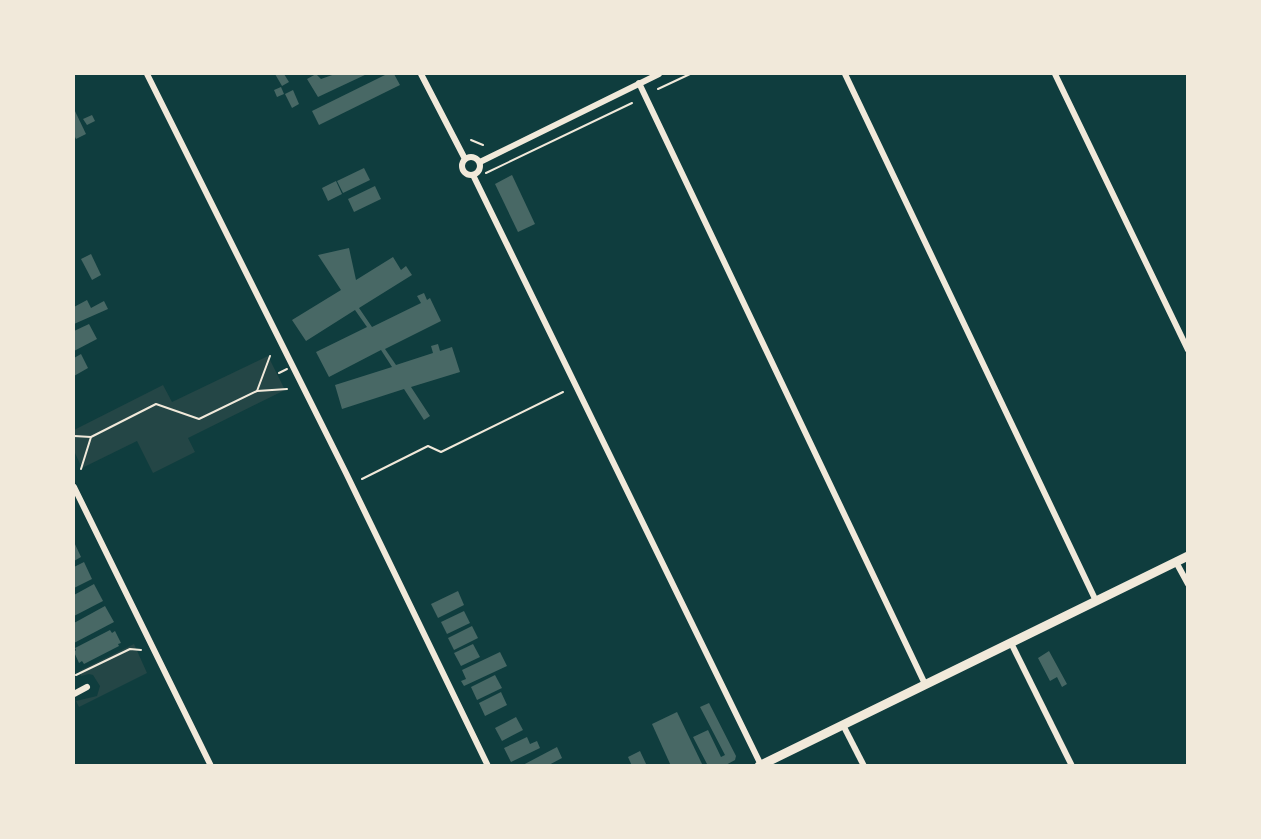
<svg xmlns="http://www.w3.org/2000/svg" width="1261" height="839" font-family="Karla,sans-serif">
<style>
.green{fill:#244646}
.building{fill:#486865}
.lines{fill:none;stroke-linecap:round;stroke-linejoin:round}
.path{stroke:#f1e9da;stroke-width:2}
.minor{stroke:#f1e9da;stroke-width:6}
.secondary{stroke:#f1e9da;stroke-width:9}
</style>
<rect width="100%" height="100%" fill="#0f3d3e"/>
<!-- green -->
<g class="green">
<polygon points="268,356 285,390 188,438 195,452 153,473 137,441 82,468 74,451 74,430 163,385 172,402"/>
<polygon points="134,644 147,673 79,707 76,701 97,696 100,686 93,675 89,674 81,676 79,671"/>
</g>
<!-- building -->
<g class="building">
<polygon points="275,74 284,74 289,82 282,86"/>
<polygon points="316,74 321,79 335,74 367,74 318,97 307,79"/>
<polygon points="387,74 394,74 400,85 319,125 312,111"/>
<polygon points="281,87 284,94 277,97 274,90"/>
<polygon points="293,90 299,104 292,108 285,94"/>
<polygon points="74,109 86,134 76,139 74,135"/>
<polygon points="92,115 95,121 87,125 83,119"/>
<polygon points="364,168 370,180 343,193 337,181"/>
<polygon points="512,175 535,224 518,232 495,184"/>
<polygon points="336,181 342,194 328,201 322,188"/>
<polygon points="375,186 381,199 354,212 348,199"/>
<polygon points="349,248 356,280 393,257 401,270 406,266 412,275 359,308 372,327 421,303 417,296 424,293 427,300 430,298 441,321 385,349 396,365 433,353 431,346 438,344 440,351 452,347 460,372 411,387 430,416 424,420 404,389 342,409 335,385 392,367 381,350 329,377 316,352 367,327 355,310 306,341 292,320 341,290 318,255"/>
<polygon points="91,254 101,275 92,280 81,259"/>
<polygon points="87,300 91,308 104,301 108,309 74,324 74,307"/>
<polygon points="89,324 97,339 74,351 74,331"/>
<polygon points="81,354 88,368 74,376 74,358"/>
<polygon points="74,542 81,557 74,561"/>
<polygon points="84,562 92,579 74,588 74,567"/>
<polygon points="94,584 103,601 74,616 74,595"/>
<polygon points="458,591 464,605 438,618 431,604"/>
<polygon points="105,606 114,622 74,643 74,623"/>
<polygon points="464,611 470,623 447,634 441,622"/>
<polygon points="472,626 478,638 454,650 448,638"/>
<polygon points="110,630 112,633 115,631 121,643 118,644 119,646 84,664 82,661 79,663 74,652 76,650 75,648"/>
<polygon points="473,644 480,657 461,666 454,653"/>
<polygon points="1049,651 1067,684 1062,687 1057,677 1050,681 1038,658"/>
<polygon points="500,652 507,666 464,686 461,681 466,679 462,670"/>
<polygon points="495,675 502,688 477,700 471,687"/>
<polygon points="501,692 507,705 485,716 479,703"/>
<polygon points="709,703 736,756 735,760 724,766 703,766 707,764 693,737 708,730 721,757 725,755 700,707"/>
<polygon points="677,712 703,766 671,766 652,724"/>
<polygon points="516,717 523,730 502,741 495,728"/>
<polygon points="527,737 530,744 537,741 540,748 511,762 504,748"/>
<polygon points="557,747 562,758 547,766 521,766"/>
<polygon points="640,751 647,766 632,766 628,757"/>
</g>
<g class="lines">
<!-- path -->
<g class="path">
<polyline points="658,89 690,74"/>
<polyline points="471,140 483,145"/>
<polyline points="486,173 632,103"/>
<polyline points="279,373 287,369"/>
<polyline points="257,391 287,389"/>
<polyline points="74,436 91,437"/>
<polyline points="81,469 91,437 156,404 199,419 257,391 270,356"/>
<polyline points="362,479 428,446 441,452 563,392"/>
<polyline points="76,675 130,649 141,650"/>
</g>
<!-- minor -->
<g class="minor">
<polyline points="147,74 346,473 488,766"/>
<polyline points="421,74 465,159"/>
<polyline points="845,74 1096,601"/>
<polyline points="1055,74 1188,350"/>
<polyline points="639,83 925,684"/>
<circle cx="471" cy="166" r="9"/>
<polyline points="480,162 659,74"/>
<polyline points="473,175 761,765"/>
<polyline points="74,487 211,766"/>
<polyline points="1176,562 1188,584"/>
<polyline points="1011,643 1072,766"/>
<polyline points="74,694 87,687"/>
<polyline points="843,725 864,766"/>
</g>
<!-- secondary -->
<polyline class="secondary" points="759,766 1188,556"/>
</g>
<!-- border -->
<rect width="1261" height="839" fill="none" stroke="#f1e9da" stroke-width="150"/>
</svg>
